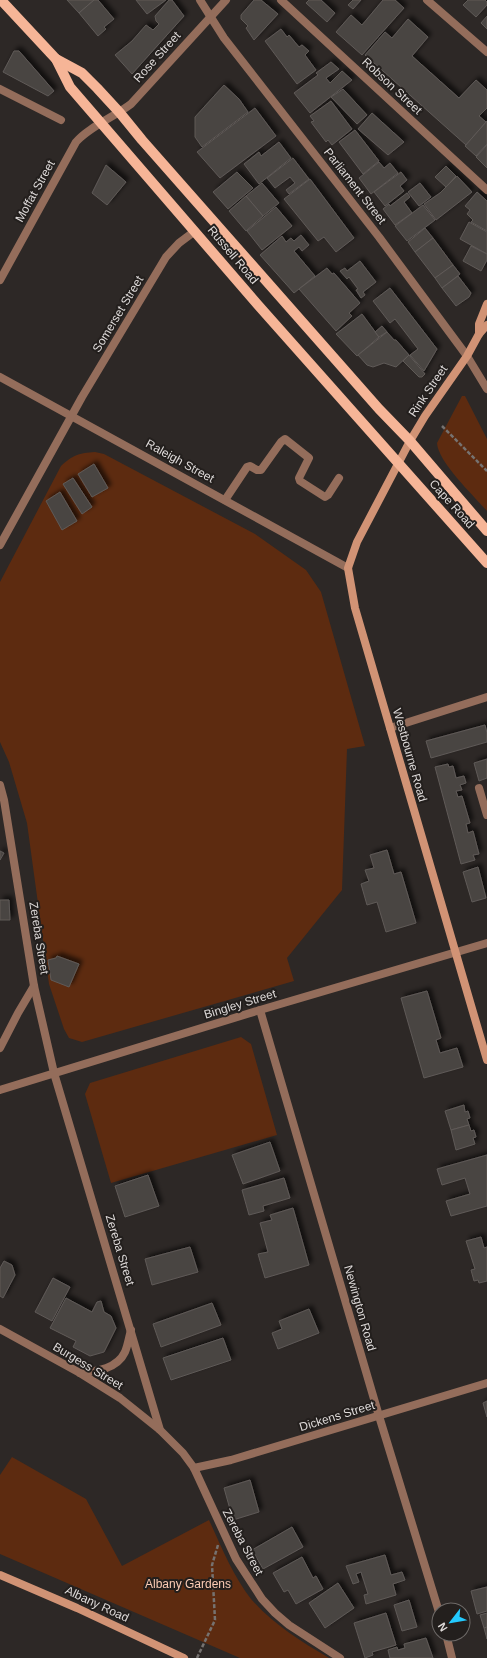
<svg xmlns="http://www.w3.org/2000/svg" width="487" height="1658" font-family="Arial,sans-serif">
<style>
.green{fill:#5d2b10}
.building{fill:#4a4543;stroke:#5f5a57;filter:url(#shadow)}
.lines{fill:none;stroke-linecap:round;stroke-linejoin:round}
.path{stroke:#767270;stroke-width:2.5;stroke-dasharray:4 2;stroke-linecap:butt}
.lane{stroke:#946d5b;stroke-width:8}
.street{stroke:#946d5b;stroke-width:8}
.secondary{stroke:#d19375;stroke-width:8}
.primary{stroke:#f6b597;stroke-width:10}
.labels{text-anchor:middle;stroke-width:4;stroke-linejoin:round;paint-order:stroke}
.street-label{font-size:12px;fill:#dedad9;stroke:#231f1d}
.park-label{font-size:12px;fill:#fbcbb4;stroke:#231f1d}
</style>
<defs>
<filter id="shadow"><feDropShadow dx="3.5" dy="-3.5" stdDeviation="2" flood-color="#0009"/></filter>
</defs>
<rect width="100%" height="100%" fill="#2d2826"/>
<!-- green -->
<g class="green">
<path d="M 462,396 L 465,396 L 487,439 L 487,511 C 474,496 438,462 437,443 Z"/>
<path d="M 95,452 L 104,454 L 255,534 L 306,570 L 321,592 L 365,746 L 347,749 L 342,890 L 287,958 L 294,981 L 82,1042 L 69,1038 L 64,1029 L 49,984 L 27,823 L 9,762 L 0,742 L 0,582 L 61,466 C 73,455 79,453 95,452 Z"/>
<polygon points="241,1037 251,1044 277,1135 111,1183 85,1094 90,1083"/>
<path d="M 12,1457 L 86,1499 L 122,1566 L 209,1520 C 221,1546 233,1576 251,1599 C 273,1624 300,1641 329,1658 L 240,1658 L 0,1554 L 0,1475 Z"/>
</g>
<!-- building -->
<g class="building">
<polygon points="67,0 94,0 79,13"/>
<polygon points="94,0 98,0 114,19 104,27 106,29 98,36 79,13"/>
<polygon points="136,0 166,0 147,14"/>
<polygon points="169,0 172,0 184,16 132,74 115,55 132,41 146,25 153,30 159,24 156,21 155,16"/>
<polygon points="254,0 261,0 278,14 254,40 246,28 248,26 241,19 241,15"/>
<polygon points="309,0 321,0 335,13 327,22 306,3"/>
<polygon points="353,0 361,0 353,9 348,5"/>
<polygon points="383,0 395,0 404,8 362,55 336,32 351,15 362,25"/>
<polygon points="468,0 485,0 487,2 487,5 476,17 463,5"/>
<polygon points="487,16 487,29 481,23"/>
<polygon points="408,19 428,37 412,56 459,98 476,80 487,90 487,108 479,116 486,122 466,145 365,55 385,32 392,38"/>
<polygon points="281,29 287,37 289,35 299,47 302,45 309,51 305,55 316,70 297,84 265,41"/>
<polygon points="14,51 19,51 54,91 48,96 3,72"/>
<polygon points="331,62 339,69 326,78 330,83 342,71 352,80 310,113 294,93 318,75 316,73"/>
<polygon points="224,85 239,99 248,112 202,147 195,137 195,117"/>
<polygon points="343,89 367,115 357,124 331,97"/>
<polygon points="331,101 352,129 332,145 328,140 326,142 311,122 314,121 310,116"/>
<polygon points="255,108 276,136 220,178 197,152"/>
<polygon points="372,113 404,142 388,155 358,129"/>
<polygon points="487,121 487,144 476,156 465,146"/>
<polygon points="355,130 379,161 363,174 339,142"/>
<polygon points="279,142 291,158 259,184 244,164 259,152 261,156"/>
<polygon points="487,145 487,168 476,157"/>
<polygon points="293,158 309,179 289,194 286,190 295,183 290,177 275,188 267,178"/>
<polygon points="379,162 384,168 390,163 398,173 371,194 359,178"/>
<polygon points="106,165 126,182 107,205 92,193"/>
<polygon points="446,166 456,176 446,187 435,177"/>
<polygon points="237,172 253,188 228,209 213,192"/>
<polygon points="401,172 407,180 400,186 404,191 385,206 374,192"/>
<polygon points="457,176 472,192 436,220 424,204 440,193"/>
<polygon points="310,179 354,238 336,252 324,237 318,241 284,199"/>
<polygon points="262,183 279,203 263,216 246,196"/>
<polygon points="420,183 431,197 419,206 408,192"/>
<polygon points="477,192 487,201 487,231 471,222 473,220 467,214 470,210 465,206"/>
<polygon points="407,193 410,197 404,202 412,213 395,225 383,209 389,204 390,206"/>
<polygon points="246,196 263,216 246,231 229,211"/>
<polygon points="423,205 435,220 407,241 395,226"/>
<polygon points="276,207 292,226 262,250 247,231"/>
<polygon points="469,222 487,232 487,254 460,239"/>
<polygon points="425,228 433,238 415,252 408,242"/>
<polygon points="301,235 309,245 302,251 299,247 294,251 315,276 294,293 260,255 282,236 286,242 291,238 294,241"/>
<polygon points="433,238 453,265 435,278 415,252"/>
<polygon points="471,246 487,254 487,260 481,271 463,261"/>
<polygon points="360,261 376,282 363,292 365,295 361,298 356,290 358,289 349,277 347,279 340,271 345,268 347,271"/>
<polygon points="453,265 460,274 442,288 435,278"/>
<polygon points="327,268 332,274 334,273 360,303 349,313 352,316 336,331 299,289"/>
<polygon points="458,276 471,293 469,297 456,306 442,288"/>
<polygon points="390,288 437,349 424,371 410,355 418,349 395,319 390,323 373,301"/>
<polygon points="362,314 379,337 357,356 336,334"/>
<polygon points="382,326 387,332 379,337 375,332"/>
<polygon points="387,332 394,340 396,340 409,355 396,367 384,363 373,367 367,365 358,355"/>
<polygon points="409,355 425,374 422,377 419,377 403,361"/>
<polygon points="94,464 108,488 92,497 78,474"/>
<polygon points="73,478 92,507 82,514 63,484"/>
<polygon points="60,492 77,521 62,530 46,501"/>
<polygon points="485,725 487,733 487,742 431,758 426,741"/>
<polygon points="487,759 487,778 479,781 474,763"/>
<polygon points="448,764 449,767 453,766 456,778 464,776 466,783 460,785 462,790 456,791 458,797 462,796 470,823 466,824 468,833 473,831 479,854 473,855 475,860 461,864 435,767"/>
<polygon points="387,850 394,874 401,872 416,923 386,932 377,902 367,905 361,884 369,881 365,870 374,868 370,855"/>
<polygon points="0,851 4,853 0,860"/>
<polygon points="478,867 486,898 472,902 463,872"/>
<polygon points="0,900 9,900 10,920 0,920"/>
<polygon points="57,956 79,964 69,987 51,980 48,960 56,958"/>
<polygon points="427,991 441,1038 436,1040 440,1053 457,1048 463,1067 424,1078 401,998"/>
<polygon points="464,1105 465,1112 468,1111 470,1118 467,1119 469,1125 451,1130 445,1111"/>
<polygon points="469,1125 471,1131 474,1130 476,1137 473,1138 475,1144 456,1150 451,1130"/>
<polygon points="270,1142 280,1171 243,1184 232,1155"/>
<polygon points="487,1155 487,1206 451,1216 446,1201 470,1194 465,1178 442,1185 437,1169"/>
<polygon points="148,1175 159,1206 125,1217 115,1186"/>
<polygon points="284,1178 290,1198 263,1206 264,1211 249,1215 242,1190"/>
<polygon points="293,1208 309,1265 265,1278 258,1254 268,1252 260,1223 272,1220 270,1215"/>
<polygon points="481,1237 484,1248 487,1247 487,1281 479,1283 478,1280 474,1281 471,1270 475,1269 466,1241"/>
<polygon points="190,1247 198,1272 152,1285 145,1259"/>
<polygon points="4,1261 12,1265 15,1275 3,1298 0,1296 0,1268"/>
<polygon points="53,1278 70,1287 52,1321 35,1312"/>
<polygon points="66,1298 92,1312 97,1302 101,1301 104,1312 111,1316 116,1328 104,1352 90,1356 73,1347 76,1341 50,1328"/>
<polygon points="212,1303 221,1325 161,1347 153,1324"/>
<polygon points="309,1309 319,1333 278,1349 272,1333 282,1329 279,1321"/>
<polygon points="223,1338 231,1360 171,1380 163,1358"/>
<polygon points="487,1401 487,1417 483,1403"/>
<polygon points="250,1480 259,1512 233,1520 224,1488"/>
<polygon points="292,1527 303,1547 263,1569 252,1550"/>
<polygon points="385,1555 391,1575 402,1572 405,1580 393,1584 396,1595 366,1604 364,1595 368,1594 361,1572 356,1574 359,1582 353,1584 346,1566"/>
<polygon points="302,1557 313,1578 316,1576 323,1589 296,1604 288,1590 284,1592 273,1573"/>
<polygon points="338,1583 354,1608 325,1628 309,1603"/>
<polygon points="487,1587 487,1611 477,1614 471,1591"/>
<polygon points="409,1600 417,1627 402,1631 394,1605"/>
<polygon points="386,1613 396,1645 372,1652 373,1655 365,1658 354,1623"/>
<polygon points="487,1613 487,1627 484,1628 480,1615"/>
<polygon points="487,1627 487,1639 484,1628"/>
<polygon points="426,1638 433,1658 390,1658 388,1650 397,1647 398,1650 405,1648 404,1644"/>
</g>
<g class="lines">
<!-- path -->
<g class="path">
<polyline points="442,426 487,471"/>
<polyline points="197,1658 215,1620 212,1565 218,1545"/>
</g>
<!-- lane -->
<g class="lane">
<polyline points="225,500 247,467 250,466 257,470 261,470 281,442 285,439 309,458 299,478 300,481 325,497 328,495 339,478"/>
<polyline points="479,788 487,815"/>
</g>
<!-- street -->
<g class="street">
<polyline points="200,0 224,38 379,237 467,356 487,389"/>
<polyline points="281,0 487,190"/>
<polyline points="427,0 487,52"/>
<polyline points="0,89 61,120"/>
<path d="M 0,280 L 76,142 C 89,127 114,117 131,104 L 226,0"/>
<polyline points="0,377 348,568"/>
<polyline points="0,545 82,397 166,257 179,243 195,231"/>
<polyline points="390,728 487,697"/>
<polyline points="0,785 4,800 34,986 54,1073 160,1430 183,1453 194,1468 236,1559 262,1599 275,1613 289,1625 340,1658"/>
<polyline points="260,1010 379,1416 439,1612"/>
<polyline points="0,1048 18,1013 34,986"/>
<polyline points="0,1090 260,1010 487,943"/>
<polyline points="0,1329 80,1373 120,1398 160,1430"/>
<path d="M 80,1373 C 97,1371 117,1369 125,1352 C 128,1345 129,1337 131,1330"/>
<polyline points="194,1468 231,1460 487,1383"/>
<polyline points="446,1634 452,1658"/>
</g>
<!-- secondary -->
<g class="secondary">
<polyline points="487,325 479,334 467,356 425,416 410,441 357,542 348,568 355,608 487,1060"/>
<polyline points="479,334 479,324 487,304"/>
<polyline points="0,1575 77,1608 184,1658"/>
</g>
<!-- primary -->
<g class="primary">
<polyline points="1,0 56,59 70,87 258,305 487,563"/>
<polyline points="56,59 82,73 97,88 120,113 142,140 379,409 410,441 487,531"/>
</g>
</g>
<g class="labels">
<!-- street labels -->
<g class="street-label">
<text transform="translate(157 57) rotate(-48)" y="4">Rose Street</text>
<text transform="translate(392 86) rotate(43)" y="4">Robson Street</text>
<text transform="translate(355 186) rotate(52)" y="4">Parliament Street</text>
<text transform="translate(35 191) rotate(-61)" y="4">Moffat Street</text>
<text transform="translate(233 255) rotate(50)" y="4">Russell Road</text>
<text transform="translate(118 314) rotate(-59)" y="4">Somerset Street</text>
<text transform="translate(428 391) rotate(-56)" y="4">Rink Street</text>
<text transform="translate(180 461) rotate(29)" y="4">Raleigh Street</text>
<text transform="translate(452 504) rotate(48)" y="4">Cape Road</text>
<text transform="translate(410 755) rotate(74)" y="4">Westbourne Road</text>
<text transform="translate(39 938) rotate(81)" y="4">Zereba Street</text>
<text transform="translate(240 1004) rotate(-17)" y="4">Bingley Street</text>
<text transform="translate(120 1250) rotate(73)" y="4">Zereba Street</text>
<text transform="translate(360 1308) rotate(74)" y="4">Newington Road</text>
<text transform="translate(88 1366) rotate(31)" y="4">Burgess Street</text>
<text transform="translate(337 1416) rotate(-17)" y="4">Dickens Street</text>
<text transform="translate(243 1542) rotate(62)" y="4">Zereba Street</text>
<text transform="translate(97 1604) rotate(25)" y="4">Albany Road</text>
</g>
<!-- park labels -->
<g class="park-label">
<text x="188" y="1588">Albany Gardens</text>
</g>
</g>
<!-- north arrow -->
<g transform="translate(451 1622) rotate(239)"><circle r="19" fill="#231f1d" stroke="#6e6a68"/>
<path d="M0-3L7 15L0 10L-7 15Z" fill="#23c9fe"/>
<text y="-6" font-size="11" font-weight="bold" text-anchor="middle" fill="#dedad9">N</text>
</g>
</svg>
